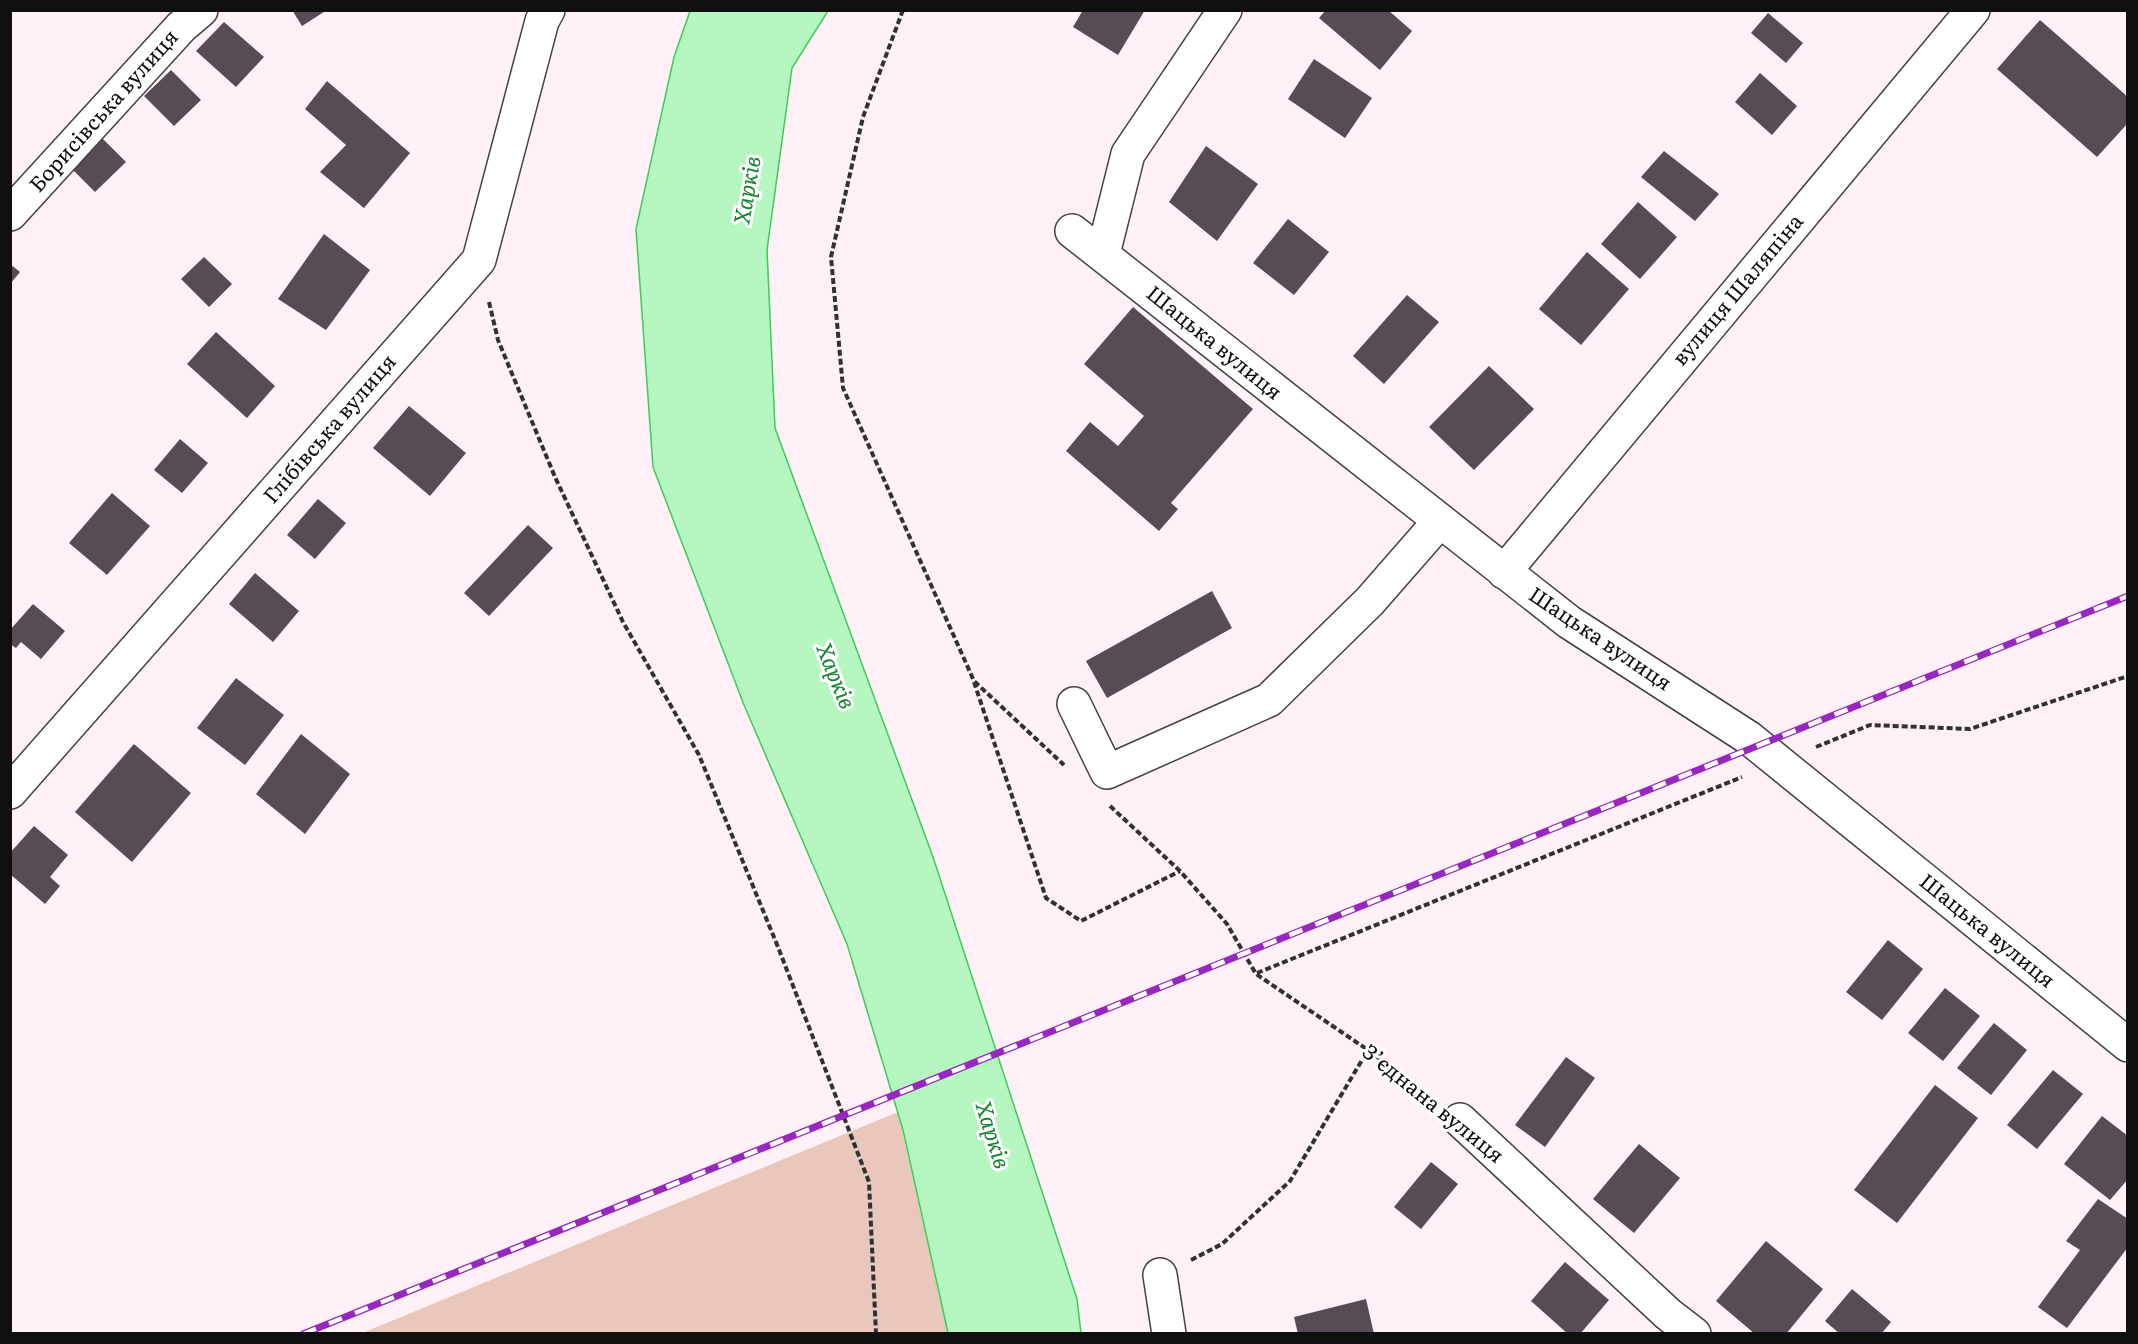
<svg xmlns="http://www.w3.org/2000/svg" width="2138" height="1344" font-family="Literata,serif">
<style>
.green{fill:#e9c7ba}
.water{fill:#b6f6c0;stroke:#3dcc58;stroke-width:1.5}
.building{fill:#574b55}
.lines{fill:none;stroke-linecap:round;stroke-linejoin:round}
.minor-casing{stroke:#424242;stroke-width:36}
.path{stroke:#313131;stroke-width:4;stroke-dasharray:6 3;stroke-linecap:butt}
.minor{stroke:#fff;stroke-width:33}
.rail-casing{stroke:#9727bf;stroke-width:7}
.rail{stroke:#fff;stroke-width:4.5;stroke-dasharray:14;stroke-linecap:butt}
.labels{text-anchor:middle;stroke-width:6;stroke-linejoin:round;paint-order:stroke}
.street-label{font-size:21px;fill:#0f0f0f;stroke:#fff}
.water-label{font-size:22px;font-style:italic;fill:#17842f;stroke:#fff}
</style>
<rect width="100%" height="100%" fill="#fff1f7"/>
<!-- green -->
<polygon class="green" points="898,1112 948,1333 360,1334"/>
<!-- water -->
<polygon class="water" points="690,11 828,11 792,68 767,250 775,428 933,857 1077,1299 1081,1333 948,1333 903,1130 847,944 744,705 653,467 636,229 674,57"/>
<!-- building -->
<g class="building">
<polygon points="292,10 327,10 302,26"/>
<polygon points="1083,10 1145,10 1118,55 1073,27"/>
<polygon points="1326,10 1388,10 1412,31 1380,70 1319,18"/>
<polygon points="1768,13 1803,43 1786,63 1751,33"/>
<polygon points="2040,20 2128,97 2128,123 2097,157 1997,69"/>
<polygon points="224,22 264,57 236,87 196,51"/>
<polygon points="1314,59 1372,98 1345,138 1288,99"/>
<polygon points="171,70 201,100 174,126 144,96"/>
<polygon points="1760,73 1797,106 1772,135 1735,102"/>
<polygon points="327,81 410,153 364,208 320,172 346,145 305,109"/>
<polygon points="100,136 126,162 95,192 70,167"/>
<polygon points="1206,146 1258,184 1217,241 1169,202"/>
<polygon points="1664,151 1719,194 1695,221 1641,177"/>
<polygon points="1638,202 1677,237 1640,279 1601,244"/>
<polygon points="1288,219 1329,252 1294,295 1253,263"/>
<polygon points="324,234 370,270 326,330 278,299"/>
<polygon points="1587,252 1629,289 1581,345 1539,309"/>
<polygon points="204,257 232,284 209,307 181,279"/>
<polygon points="10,264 20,272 10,284"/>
<polygon points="1407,295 1439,322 1384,384 1353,356"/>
<polygon points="1133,307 1253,409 1171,503 1178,509 1159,531 1066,451 1090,422 1118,446 1144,416 1084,364"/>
<polygon points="216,332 275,386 247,418 187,364"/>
<polygon points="1489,366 1534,409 1474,470 1429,427"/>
<polygon points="409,406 466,453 430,496 373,448"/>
<polygon points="180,439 208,463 182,493 154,470"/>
<polygon points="112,493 150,526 107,575 69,543"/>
<polygon points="318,499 346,523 315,559 287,535"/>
<polygon points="528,525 553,548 489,616 464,593"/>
<polygon points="255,573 299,611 273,642 229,604"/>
<polygon points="1212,591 1232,628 1107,698 1086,661"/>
<polygon points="33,604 65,631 41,659 21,642 16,648 10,644 10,630"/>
<polygon points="236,678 284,715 245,765 197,728"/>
<polygon points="301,734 350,774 305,834 256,794"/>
<polygon points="134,744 191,793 132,862 75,812"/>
<polygon points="34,826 68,855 50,877 60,886 45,904 10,874 10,853"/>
<polygon points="1888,940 1923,969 1882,1020 1846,992"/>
<polygon points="1945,988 1980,1016 1943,1061 1908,1033"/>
<polygon points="1994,1023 2027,1050 1991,1095 1957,1068"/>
<polygon points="1566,1057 1595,1078 1545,1147 1515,1125"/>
<polygon points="2053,1070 2083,1094 2037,1149 2007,1125"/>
<polygon points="1935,1085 1978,1118 1897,1223 1854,1190"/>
<polygon points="2102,1116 2128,1136 2128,1179 2110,1200 2064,1164"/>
<polygon points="1639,1144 1680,1178 1634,1233 1593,1199"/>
<polygon points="1431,1162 1458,1184 1421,1229 1394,1207"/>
<polygon points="2098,1199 2128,1219 2128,1247 2067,1328 2038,1307 2080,1250 2066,1241"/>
<polygon points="1766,1241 1823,1289 1786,1334 1755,1334 1716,1301"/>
<polygon points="1565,1262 1609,1300 1580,1334 1568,1334 1531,1301"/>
<polygon points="1852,1289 1891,1322 1881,1334 1840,1334 1825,1321"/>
<polygon points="1366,1299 1374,1334 1298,1334 1294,1317"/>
</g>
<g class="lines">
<!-- minor casing -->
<g class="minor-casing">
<g id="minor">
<polyline points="10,214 181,27 201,10"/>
<polyline points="1072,231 1569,622 1749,738 2128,1045"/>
<polyline points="1103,254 1128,154 1225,10"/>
<polyline points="1504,572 1973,10"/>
<polyline points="1074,704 1107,772 1269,700 1370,601 1439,522"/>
<polyline points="10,792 479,260 542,21 548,10"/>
<polyline points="1460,1120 1668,1314 1694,1334"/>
<polyline points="1160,1275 1169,1334"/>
</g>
</g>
<!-- path -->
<g class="path">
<polyline points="903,10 863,117 831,257 843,388 974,681 1064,765"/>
<polyline points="489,302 498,340 555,477 623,622 699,755 778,947 869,1182 876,1334"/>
<polyline points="974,682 1046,898 1081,921 1180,871"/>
<polyline points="1816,747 1870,725 1970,729 2128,676"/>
<polyline points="1110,806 1180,871 1227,924 1256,974 1368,1050 1434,1100"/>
<polyline points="1257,973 1742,777"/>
<polyline points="1191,1260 1222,1244 1290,1181 1368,1050"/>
</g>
<!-- minor -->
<use href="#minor" class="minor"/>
<!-- rail casing -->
<g class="rail-casing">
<polyline id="rail" points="303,1334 2128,596"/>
</g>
<!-- rail -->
<use href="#rail" class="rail"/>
</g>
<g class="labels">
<!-- street labels -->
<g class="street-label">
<text transform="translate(104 111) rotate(-48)" y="7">Борисівська вулиця</text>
<text transform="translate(1738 290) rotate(-50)" y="7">вулиця Шаляпіна</text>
<text transform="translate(1214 343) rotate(39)" y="7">Шацька вулиця</text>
<text transform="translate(330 429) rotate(-49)" y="7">Глібівська вулиця</text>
<text transform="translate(1600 639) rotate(34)" y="7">Шацька вулиця</text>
<text transform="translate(1987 931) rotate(39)" y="7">Шацька вулиця</text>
<text transform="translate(1433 1104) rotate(39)" y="7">З’єднана вулиця</text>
</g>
<!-- water labels -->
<g class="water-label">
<text transform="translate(747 190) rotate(-80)" y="8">Харків</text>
<text transform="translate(836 676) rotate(68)" y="8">Харків</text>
<text transform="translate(993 1135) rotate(73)" y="8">Харків</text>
</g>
</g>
<!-- border -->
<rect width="2138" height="1344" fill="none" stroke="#0f0f0f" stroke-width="24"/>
</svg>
